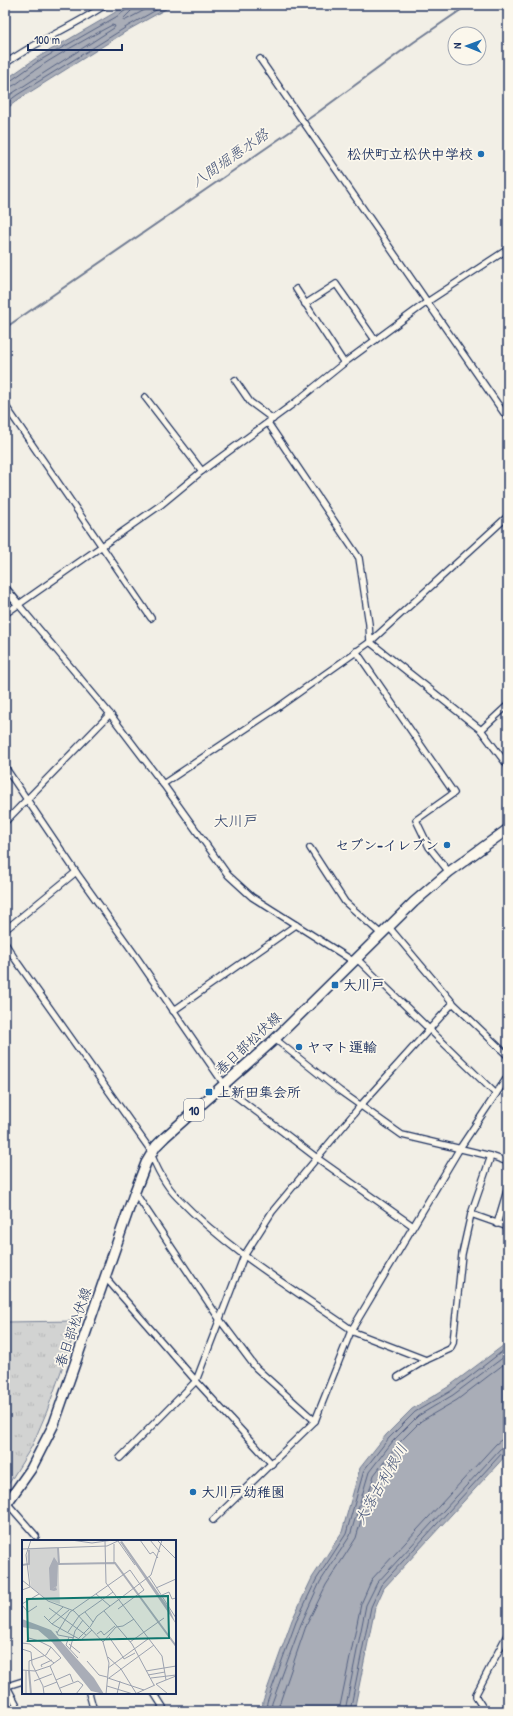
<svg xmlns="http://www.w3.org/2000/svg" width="513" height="1716" font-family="'Patrick Hand','Klee One',sans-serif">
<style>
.grass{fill:url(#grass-tufts);stroke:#768198}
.water{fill:#a9adb7;stroke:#707b93}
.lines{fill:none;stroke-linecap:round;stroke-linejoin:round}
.shore{stroke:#546182;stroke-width:1}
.stream{stroke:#707b93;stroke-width:2}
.minor-casing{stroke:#1b2f5e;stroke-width:8}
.tertiary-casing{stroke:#1b2f5e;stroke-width:10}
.primary-casing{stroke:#1b2f5e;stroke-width:12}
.minor{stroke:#fbf7ec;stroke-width:5.5}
.tertiary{stroke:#fbf7ec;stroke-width:7}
.primary{stroke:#fbf7ec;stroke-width:9}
.poi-dot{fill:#1f6fb2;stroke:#fbf7ec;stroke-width:1.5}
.labels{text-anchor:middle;stroke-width:3.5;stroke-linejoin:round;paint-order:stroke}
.shield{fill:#fbf7ec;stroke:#5e6b89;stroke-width:1}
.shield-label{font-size:13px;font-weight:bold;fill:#1b2f5e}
.poi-label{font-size:14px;font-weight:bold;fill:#1b2f5e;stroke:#fbf7ec;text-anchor:start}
.street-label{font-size:14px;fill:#1b2f5e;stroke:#fbf7ec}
.water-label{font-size:15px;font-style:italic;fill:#465579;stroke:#fbf7ec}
.neighbourhood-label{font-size:15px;fill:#1b2f5e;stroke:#fbf7ec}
.inset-river{fill:none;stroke:#a9adb7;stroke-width:2}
.inset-road{fill:none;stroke:#9ca2b0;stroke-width:1}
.view{fill:#0f766e;fill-opacity:0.15;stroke:#0f766e;stroke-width:2}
.inset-edge{fill:none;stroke:#1b2f5e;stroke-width:2}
</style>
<defs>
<pattern id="grass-tufts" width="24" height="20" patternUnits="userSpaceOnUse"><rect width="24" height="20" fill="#d2d3d2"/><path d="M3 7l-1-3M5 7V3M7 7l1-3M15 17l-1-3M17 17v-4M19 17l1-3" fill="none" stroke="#b4b5b7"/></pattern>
</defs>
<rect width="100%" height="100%" fill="#f2efe6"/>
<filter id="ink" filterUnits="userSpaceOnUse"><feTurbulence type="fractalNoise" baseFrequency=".025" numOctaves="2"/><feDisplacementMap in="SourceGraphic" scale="8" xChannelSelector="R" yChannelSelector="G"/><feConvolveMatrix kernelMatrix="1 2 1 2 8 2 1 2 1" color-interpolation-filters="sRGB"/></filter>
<g filter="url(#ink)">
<!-- grass -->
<polygon class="grass" points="76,1321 78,1323 47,1411 32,1446 5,1490 5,1322"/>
<!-- water -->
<g class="water">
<polygon points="126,5 173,5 130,29 19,99 5,110 5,80 35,59 114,13"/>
<polygon points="508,1342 508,1453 384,1588 375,1608 354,1711 262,1711 263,1701 292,1620 312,1578 342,1532 360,1468 386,1435 412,1409 448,1387"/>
</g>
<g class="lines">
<!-- shore -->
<g class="shore">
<polyline points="133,5 131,11 123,19 124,21 154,5"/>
<polyline points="5,83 9,82 37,62 116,17 126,10 127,5"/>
<path d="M 5,88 C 14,88 22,79 29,74 C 55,56 84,40 112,25 L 115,26 L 114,28 L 5,98"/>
<polyline points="5,104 17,95 128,26 165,5"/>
<polyline points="266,1711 267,1702 296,1622 316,1580 346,1534 364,1470 389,1438 415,1412 451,1391 508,1347"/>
<polyline points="271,1711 272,1703 301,1624 320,1582 350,1536 369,1472 393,1441 418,1416 453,1395 508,1354"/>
<polyline points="277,1711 306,1626 326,1585 356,1538 374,1475 397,1445 421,1421 457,1400 508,1361"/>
<polyline points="339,1711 361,1604 372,1579 496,1444 501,1440 508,1439"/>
<polyline points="345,1711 366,1605 377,1583 500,1449 508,1445"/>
<polyline points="350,1711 371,1607 381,1585 503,1452 508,1450"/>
</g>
<!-- stream -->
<polyline class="stream" points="5,328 317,113 414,42 468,5"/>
<!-- minor casing -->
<g class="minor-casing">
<g id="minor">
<polyline points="260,59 508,419"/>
<path d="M 5,64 C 36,41 73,27 105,5"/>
<polyline points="296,289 344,363"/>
<polyline points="305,304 336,284 375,340"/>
<polyline points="235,380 250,402 273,419"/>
<polyline points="145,397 202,471"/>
<polyline points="5,405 151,618"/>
<polyline points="268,423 359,558 369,624 370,642 481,730 508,766"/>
<polyline points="18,604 110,714 163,784 228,875 252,897 353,961"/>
<polyline points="5,614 162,504 202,471 297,401 344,363 427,302 508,249"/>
<polyline points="356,651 454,793 416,820 429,847 449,872"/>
<polyline points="481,730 508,705"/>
<polyline points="5,767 76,872 138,959 228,1090 317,1158 413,1226"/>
<polyline points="163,784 277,708 370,642 508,516"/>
<polyline points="5,822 110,714"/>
<polyline points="310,848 345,902 380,933"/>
<polyline points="388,926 453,1003 508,1056"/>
<polyline points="5,930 76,872"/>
<path d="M 5,943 L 15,959 L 149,1148 C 155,1165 165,1185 178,1198 C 228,1250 290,1287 349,1328 L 351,1331 L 426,1360"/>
<polyline points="356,958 496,1094"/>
<polyline points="173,1011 296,925"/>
<polyline points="275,1039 340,1091 402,1135 491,1156 508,1162"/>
<polyline points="134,1194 138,1197 220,1320 256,1368 315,1421"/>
<polyline points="471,1214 508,1227"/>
<polyline points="497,1224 508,1187"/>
<polyline points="105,1277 196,1381 272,1464"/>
<polyline points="398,1377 426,1360 450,1349 453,1343 462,1254 471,1214 491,1156"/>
<polyline points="120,1458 196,1381 244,1256 272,1212 361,1105 453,1003"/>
<polyline points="7,1503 36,1536"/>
<polyline points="213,1520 315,1421 351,1331 460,1148 508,1076"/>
<polyline points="5,1683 20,1711"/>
<polyline points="7,1686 23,1681"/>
<polyline points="89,1693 94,1711"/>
<polyline points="154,1693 163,1707 158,1711"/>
<polyline points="485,1711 476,1697 476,1694 508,1633"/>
</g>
</g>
<!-- tertiary casing -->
<g class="tertiary-casing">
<polyline id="tertiary" points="5,588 18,604"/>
</g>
<!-- primary casing -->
<g class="primary-casing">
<polyline id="primary" points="5,1506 31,1469 54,1424 134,1194 146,1163 156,1146 165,1137 275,1039 414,902 449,872 508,829"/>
</g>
<!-- minor -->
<use href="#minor" class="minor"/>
<!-- tertiary -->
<use href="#tertiary" class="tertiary"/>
<!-- primary -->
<use href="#primary" class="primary"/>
</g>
</g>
<!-- markers -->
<g class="poi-dot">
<circle cx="481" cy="154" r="4"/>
<circle cx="447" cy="845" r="4"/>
<rect x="331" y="981" width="8" height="8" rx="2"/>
<circle cx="299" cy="1047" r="4"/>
<rect x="205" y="1088" width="8" height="8" rx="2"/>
<circle cx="193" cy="1492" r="4"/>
</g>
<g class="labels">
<!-- shield labels -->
<rect class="shield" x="184" y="1099" width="20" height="22" rx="3"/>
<g class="shield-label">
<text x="194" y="1115">10</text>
</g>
<!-- poi labels -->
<g class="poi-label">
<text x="473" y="159" text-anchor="end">松伏町立松伏中学校</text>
<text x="439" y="850" text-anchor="end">セブン-イレブン</text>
<text x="343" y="990">大川戸</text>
<text x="307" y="1052">ヤマト運輸</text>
<text x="217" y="1097">上新田集会所</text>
<text x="201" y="1497">大川戸幼稚園</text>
</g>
<!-- street labels -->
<g class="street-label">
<text transform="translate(248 1043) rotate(-43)" y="5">春日部松伏線</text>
<text transform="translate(73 1327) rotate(-71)" y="5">春日部松伏線</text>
</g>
<!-- water labels -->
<g class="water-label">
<text transform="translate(230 158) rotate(-35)" y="5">八間堀悪水路</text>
<text transform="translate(381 1484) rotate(-60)" y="5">大落古利根川</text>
</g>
<!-- neighbourhood labels -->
<g class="neighbourhood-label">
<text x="236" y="826">大川戸</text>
</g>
</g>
<!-- overview -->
<g transform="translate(22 1540)">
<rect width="154" height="154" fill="#f2efe6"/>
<path d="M 37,7 L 37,42 L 38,64 L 25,60 L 9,47 L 5,16 L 7,8 Z" fill="#d2d3d2"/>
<path d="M 100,1 L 147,68 L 154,84 L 98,2 ZM 32,17 L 36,23 L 35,46 L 30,49 L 34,47 L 35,50 L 32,51 L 28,50 L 27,28 ZM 0,79 L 29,90 L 72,138 L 82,154 L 69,151 L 30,102 L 16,90 L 0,87 Z" fill="#a9adb7"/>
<path class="inset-river" d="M 36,8 L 37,24 L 93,23 L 154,106M 0,25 L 7,24 L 7,10M 7,131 L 9,154"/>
<path class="inset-road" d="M 49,0 L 70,3 L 91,0M 118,0 L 128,14 L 131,12 L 136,18M 128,0 L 138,12M 135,0 L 154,19M 83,1 L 84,43 L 140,116 L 144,140M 96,1 L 113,25M 92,4 L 92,23M 0,9 L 85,6 L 98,0M 127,36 L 154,78M 0,40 L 26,61 L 52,71 L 81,102 L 87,123 L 84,154M 134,48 L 154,39M 0,50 L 8,47 L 4,15 L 9,0M 74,54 L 88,66M 140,55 L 147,52 L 150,59 L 154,58M 0,64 L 17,54M 0,65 L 6,72 L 15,66M 27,68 L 64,95M 82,71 L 110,104 L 132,145M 63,72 L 71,82M 22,76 L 30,84 L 59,100 L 70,90M 26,81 L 41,67M 30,84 L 47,70M 68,87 L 75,76 L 129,35 L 140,0M 34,91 L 36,95 L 52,98M 46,92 L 57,76 L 91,52M 35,93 L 48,72 L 108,30 L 122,50 L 96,69M 75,94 L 79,91 L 82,95 L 93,86M 47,97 L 44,105 L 56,118M 87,97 L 101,117M 57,98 L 67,88M 81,102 L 94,87 L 101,86 L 112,79M 108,102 L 142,78M 0,103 L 8,104 L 32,123M 47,104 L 58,113M 0,109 L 9,112 L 10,124 L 21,146 L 22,154M 48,109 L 53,91 L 61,80M 86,117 L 99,129 L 114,153M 101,117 L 102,119 L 113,113M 65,121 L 77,135 L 85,137M 28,126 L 40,154M 20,127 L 19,125 L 30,120M 86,128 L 126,99M 0,130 L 13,131 L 28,126 L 39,118 L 29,107 L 17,101 L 7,98 L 4,102M 4,130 L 4,154M 7,130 L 7,121 L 24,115 L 29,107M 124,131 L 154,126M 126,135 L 143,132M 86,138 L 122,150M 87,138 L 132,105M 129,138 L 154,135M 34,140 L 48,134 L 51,142M 12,141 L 30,134M 85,146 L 111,154M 22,147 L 35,142M 38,148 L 56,141 L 61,145 L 54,154M 95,154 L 98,141M 113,154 L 133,145M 146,154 L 134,144 L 154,136"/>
<path class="view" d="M 146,56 L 147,98 L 6,101 L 5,59 Z"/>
<rect width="154" height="154" class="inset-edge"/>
</g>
<!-- margin -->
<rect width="513" height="1716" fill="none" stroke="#fbf7ec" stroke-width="20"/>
<rect x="10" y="10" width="493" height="1696" fill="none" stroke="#1b2f5e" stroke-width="1.5" filter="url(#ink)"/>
<!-- north arrow -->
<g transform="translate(467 46) rotate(271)"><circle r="19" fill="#fbf7ec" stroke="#a1a7b3"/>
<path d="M0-3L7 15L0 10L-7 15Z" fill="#1f6fb2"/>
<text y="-6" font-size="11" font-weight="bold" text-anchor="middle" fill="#1b2f5e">N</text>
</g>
<!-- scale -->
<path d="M28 44v6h94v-6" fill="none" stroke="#1b2f5e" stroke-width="2"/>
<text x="34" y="44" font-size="12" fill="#1b2f5e" stroke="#fbf7ec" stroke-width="3" paint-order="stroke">100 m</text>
</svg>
